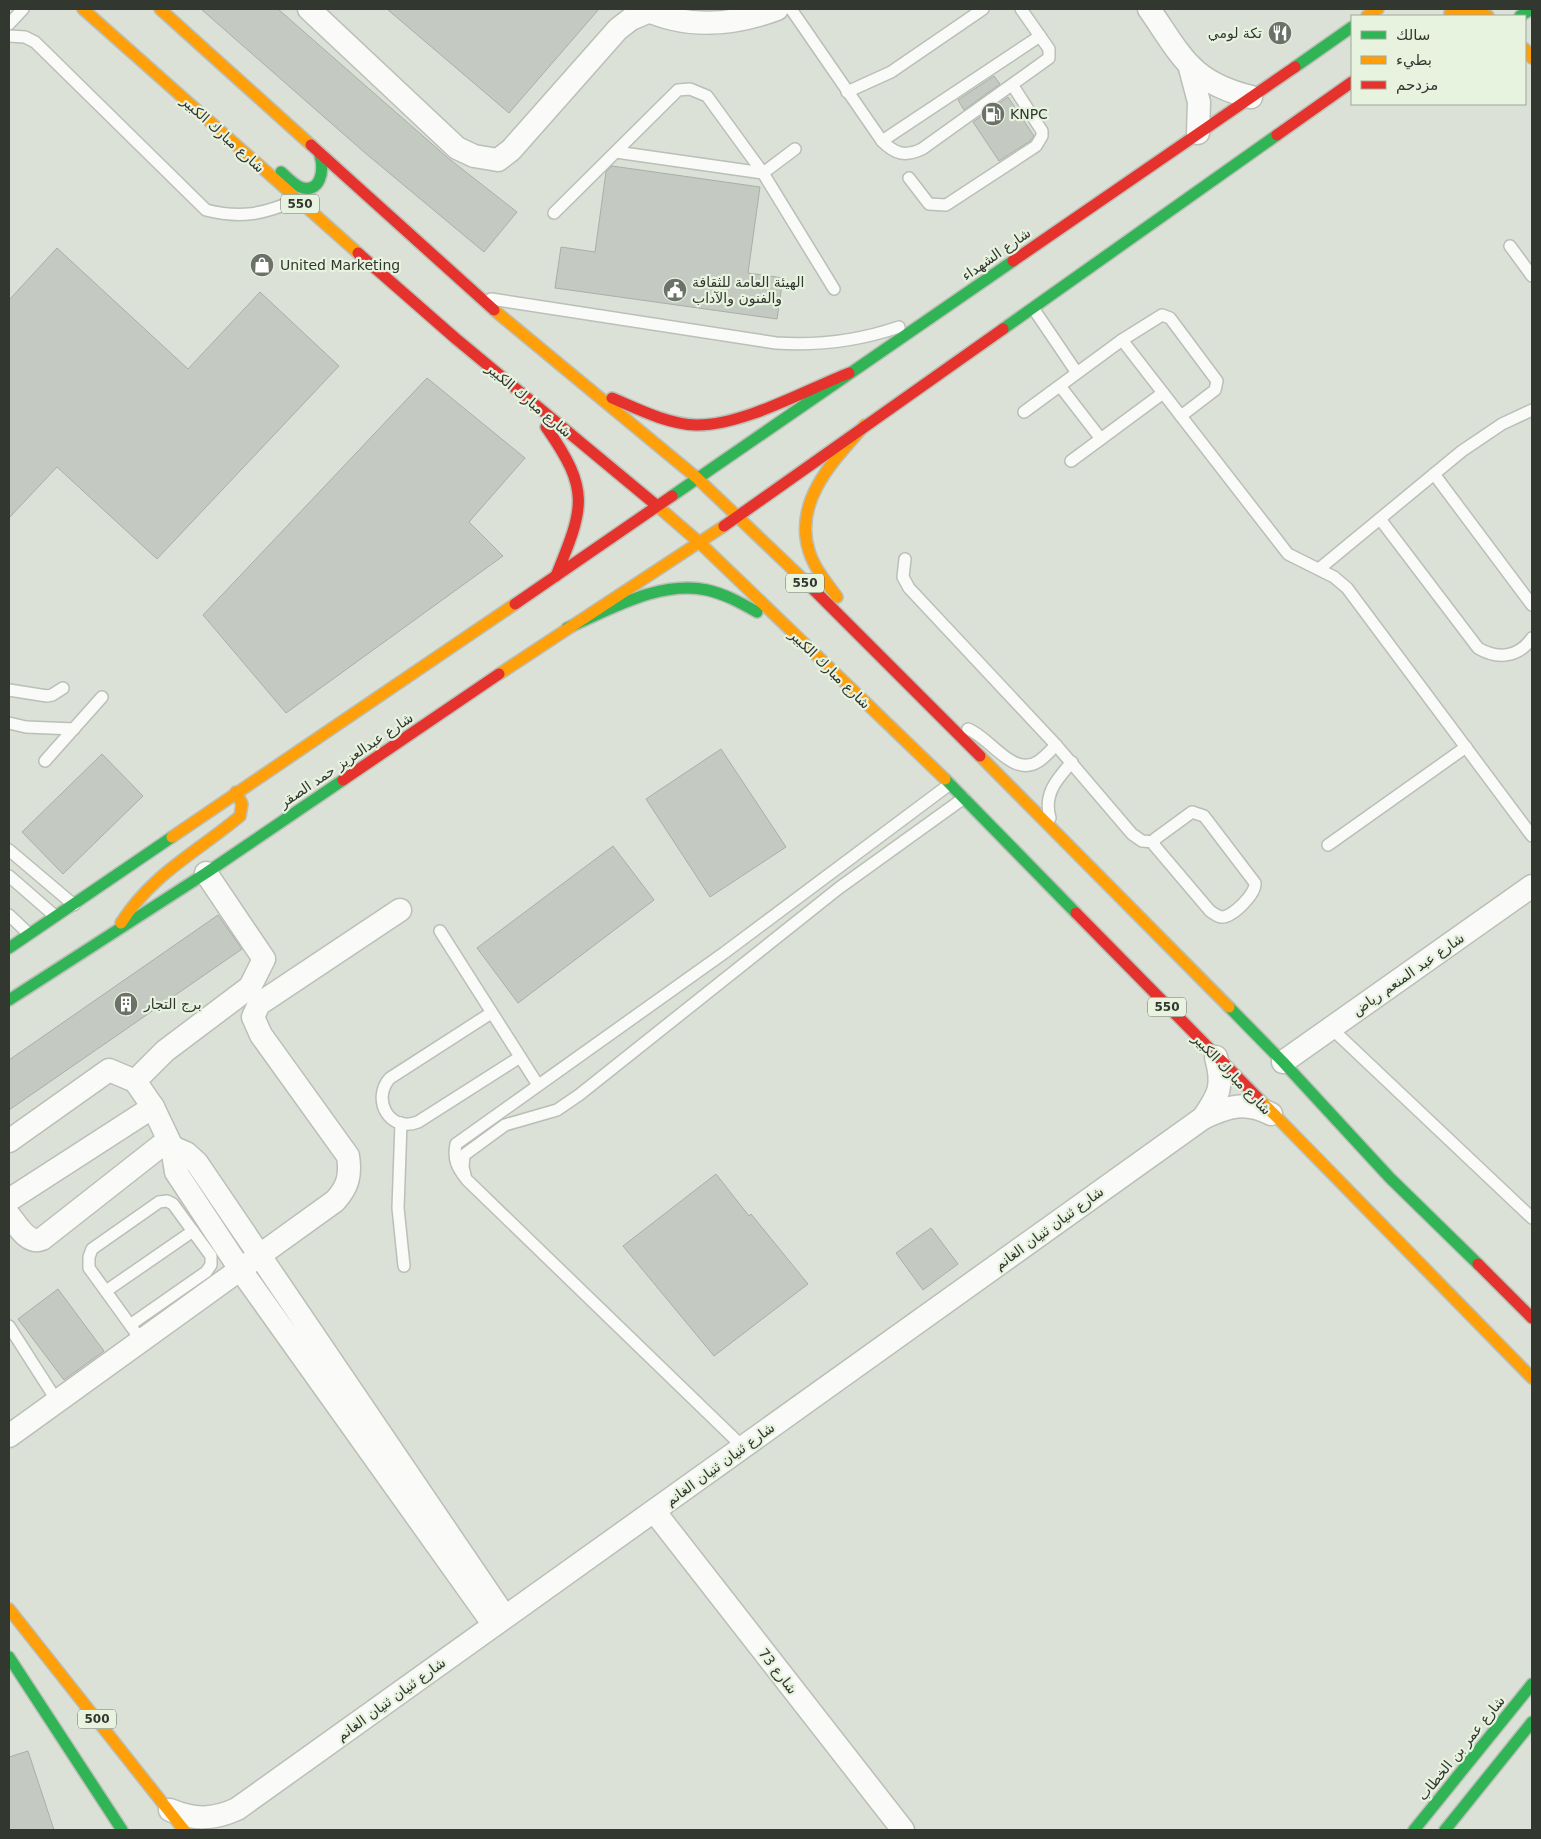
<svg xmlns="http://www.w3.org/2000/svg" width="1541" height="1839" font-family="'DejaVu Sans','Noto Naskh Arabic',sans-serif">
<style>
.building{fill:#c4c9c1;stroke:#aaaea7}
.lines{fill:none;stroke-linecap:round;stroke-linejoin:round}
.lane-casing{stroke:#babfb7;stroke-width:14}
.street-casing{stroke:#babfb7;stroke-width:25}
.fast-casing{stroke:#babfb7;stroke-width:14}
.slow-casing{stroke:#babfb7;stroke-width:14}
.jam-casing{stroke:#babfb7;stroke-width:14}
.lane{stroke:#fafaf9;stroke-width:11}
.street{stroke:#fafaf9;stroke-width:22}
.fast{stroke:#30b455;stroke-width:11}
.slow{stroke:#ff9f0a;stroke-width:11}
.jam{stroke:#e5322d;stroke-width:11}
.labels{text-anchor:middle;stroke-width:4.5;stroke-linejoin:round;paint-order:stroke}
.shield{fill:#e7f2df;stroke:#686f64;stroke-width:1}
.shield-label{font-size:12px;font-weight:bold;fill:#32372f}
.poi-label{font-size:14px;fill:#32372f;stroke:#e7f2df;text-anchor:start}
.street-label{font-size:14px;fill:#32372f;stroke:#e7f2df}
</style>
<rect width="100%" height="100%" fill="#dbe1d6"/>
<!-- building -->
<g class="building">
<polygon points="201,9 278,9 448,158 517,212 484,252 364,152"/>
<polygon points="387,9 599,9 509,113"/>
<polygon points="994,76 1000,84 964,110 958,100"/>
<polygon points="1008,97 1034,136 1030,141 999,161 973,122"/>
<polygon points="612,166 760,187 748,273 783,278 777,319 555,288 561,247 595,252 606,172"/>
<polygon points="57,248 188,369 260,292 339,366 157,559 57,467 9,518 9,300"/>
<polygon points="427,378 525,458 469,522 503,556 286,713 203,615"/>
<polygon points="721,749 786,847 710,897 646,799"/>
<polygon points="102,754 143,796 63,874 22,832"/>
<polygon points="613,846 654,900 518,1003 477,948"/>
<polygon points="218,915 242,949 9,1110 9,1060"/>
<polygon points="716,1174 749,1216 751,1214 808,1284 714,1356 623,1246"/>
<polygon points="931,1228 958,1264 923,1290 896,1253"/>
<polygon points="58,1289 104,1351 64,1380 18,1319"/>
<polygon points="28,1751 54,1830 9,1830 9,1757"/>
</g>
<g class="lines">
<!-- lane casing -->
<g class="lane-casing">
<g id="lane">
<path d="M 791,9 L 882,141 C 895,154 905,157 922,149 L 1049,58 L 1049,49 L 1021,9"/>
<polyline points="9,24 23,9"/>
<path d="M 9,36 L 25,37 L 35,42 L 206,210 C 241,219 264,214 296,200"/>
<polyline points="847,92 891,72 983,9"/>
<polyline points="882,141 1040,36"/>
<polyline points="616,152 763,173 795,149"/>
<polyline points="909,178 929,204 946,205 1036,146 1042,136 1042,131 1013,86"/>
<polyline points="554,213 678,90 690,89 707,96 763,173 834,289"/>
<polyline points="1510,246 1532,276"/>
<path d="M 491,299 L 776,343 C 820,346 858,341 899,327"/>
<polyline points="1033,308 1077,373"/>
<polyline points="1122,340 1288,554 1334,577 1347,588 1532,836"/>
<polyline points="1060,386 1101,439"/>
<polyline points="1024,412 1122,340 1162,315 1170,318 1217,381 1215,390 1181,416"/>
<polyline points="1071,461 1163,393"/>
<polyline points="1434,474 1532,605"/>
<path d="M 1380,519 L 1478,648 C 1498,660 1519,657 1532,638"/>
<polyline points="905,559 903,577 909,588 1056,745 1132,834 1142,841 1154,842"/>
<polyline points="1319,569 1462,451 1502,424 1532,410"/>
<polyline points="9,690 47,696 52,695 63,688"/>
<polyline points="9,723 26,727 74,729"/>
<path d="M 968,729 C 990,737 1013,779 1039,761 C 1045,757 1051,750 1056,745"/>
<polyline points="45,761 102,697"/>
<path d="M 1192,812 L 1204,816 L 1255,883 C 1256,894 1232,918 1221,917 C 1217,916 1213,913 1210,911 L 1154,845 L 1155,839 Z"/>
<path d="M 1050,818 C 1043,794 1057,779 1072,762"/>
<polyline points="1328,845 1466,747"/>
<polyline points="9,850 74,905"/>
<polyline points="9,876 55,916"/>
<polyline points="9,915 29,934"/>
<polyline points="440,931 538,1085"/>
<path d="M 491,1013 L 390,1078 C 371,1099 389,1133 418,1122 L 520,1057"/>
<polyline points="1331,1028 1532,1218"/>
<polyline points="401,1123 398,1208 404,1266"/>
<polyline points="465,1175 463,1167 464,1155 505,1125 557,1110 579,1095 839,888 964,798"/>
<polyline points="106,1291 193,1231"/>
<polyline points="130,1325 206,1272 211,1265 211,1256 173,1204 167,1201 159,1202 92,1249 89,1257 89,1268 141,1340"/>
<polyline points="9,1326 57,1401"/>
<path d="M 743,1447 L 467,1180 C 457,1167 453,1160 456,1144 L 724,953 L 950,784"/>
</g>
</g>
<!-- street casing -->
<g class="street-casing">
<g id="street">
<polyline points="309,9 457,148 474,156 498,160 511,150 618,29 631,19 650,11"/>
<path d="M 644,9 C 687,29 734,25 777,9"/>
<path d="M 1149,9 C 1182,56 1190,82 1251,97"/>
<polyline points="1190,68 1199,102 1198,133"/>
<polyline points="1283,1062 1532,886"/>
<polyline points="135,1081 165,1051 250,987 264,959 206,873"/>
<path d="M 1203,1118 C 1219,1095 1224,1086 1216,1057"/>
<polyline points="9,1141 109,1070 135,1081 153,1107 172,1147"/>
<polyline points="9,1200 153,1107"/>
<path d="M 9,1215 C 17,1225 28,1245 42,1239 L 168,1140"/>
<path d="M 9,1436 L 335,1201 C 348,1187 351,1175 348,1156 L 261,1035 L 253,1017 L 259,1004 L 400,910"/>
<polyline points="654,1511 903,1830"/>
<polyline points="494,1625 240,1269 176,1172 172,1147 186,1153 197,1163 505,1617"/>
<path d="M 170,1810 C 194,1820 213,1820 237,1809 L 1203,1118 C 1229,1106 1245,1101 1271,1114"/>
</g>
</g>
<!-- fast casing -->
<g class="fast-casing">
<g id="fast">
<polyline points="1520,16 1532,9"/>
<polyline points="1295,67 1352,27"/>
<path d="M 281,172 C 287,177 293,184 300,187 C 320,195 325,170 320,156"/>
<polyline points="1003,329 1277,135"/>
<polyline points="672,496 1013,261"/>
<path d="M 567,628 C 610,610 659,580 707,590 C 725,594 741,603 757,612"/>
<polyline points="945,779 1076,913"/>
<polyline points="9,948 172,837"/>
<polyline points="9,1000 206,873 343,780"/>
<polyline points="1229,1007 1283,1062 1390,1178 1478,1264"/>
<polyline points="9,1657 122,1830"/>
<polyline points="1414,1830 1532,1684"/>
<polyline points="1445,1830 1532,1722"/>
</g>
</g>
<!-- slow casing -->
<g class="slow-casing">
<g id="slow">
<polyline points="83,9 358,253"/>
<polyline points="160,9 311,145"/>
<polyline points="1450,13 1460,11 1488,16"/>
<polyline points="1367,16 1378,9"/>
<polyline points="1525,49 1532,58"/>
<polyline points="494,310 697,478 808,584"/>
<polyline points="656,505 700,543 945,779"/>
<path d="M 837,597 C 827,583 814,568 809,551 C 793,501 834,460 865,425"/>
<polyline points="499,674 724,526"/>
<polyline points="980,756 1229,1007"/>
<polyline points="172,837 515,604"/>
<path d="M 121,923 C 153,873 196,853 240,816 L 242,804 L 236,792"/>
<polyline points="1260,1100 1532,1378"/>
<polyline points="9,1609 184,1830"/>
</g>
</g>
<!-- jam casing -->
<g class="jam-casing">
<g id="jam">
<polyline points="1277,135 1352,82"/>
<polyline points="311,145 494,310"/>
<polyline points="358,253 455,338 656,505"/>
<polyline points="1013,261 1295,67"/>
<path d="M 612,398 C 638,409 667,424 696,425 C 742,426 806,390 849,373"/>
<path d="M 546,427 C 591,491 584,507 556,576"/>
<polyline points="724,526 1003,329"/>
<polyline points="808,584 980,756"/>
<polyline points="515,604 672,496"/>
<polyline points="343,780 499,674"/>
<polyline points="1076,913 1260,1100"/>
<polyline points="1478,1264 1532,1318"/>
</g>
</g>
<!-- lane -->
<use href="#lane" class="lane"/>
<!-- street -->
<use href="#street" class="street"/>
<!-- fast -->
<use href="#fast" class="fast"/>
<!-- slow -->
<use href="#slow" class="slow"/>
<!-- jam -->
<use href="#jam" class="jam"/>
</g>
<!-- icons -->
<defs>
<g id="restaurant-disc" transform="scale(1.25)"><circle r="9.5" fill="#6d7269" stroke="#e7f2df"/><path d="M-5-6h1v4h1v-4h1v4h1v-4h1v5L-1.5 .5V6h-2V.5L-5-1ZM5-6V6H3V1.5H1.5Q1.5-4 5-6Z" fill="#fff"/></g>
<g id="fuel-disc" transform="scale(1.25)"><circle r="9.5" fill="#6d7269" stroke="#e7f2df"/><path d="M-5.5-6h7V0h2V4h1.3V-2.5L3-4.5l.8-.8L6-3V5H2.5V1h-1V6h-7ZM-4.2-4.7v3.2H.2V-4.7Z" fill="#fff"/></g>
<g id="shop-disc" transform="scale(1.25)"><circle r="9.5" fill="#6d7269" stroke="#e7f2df"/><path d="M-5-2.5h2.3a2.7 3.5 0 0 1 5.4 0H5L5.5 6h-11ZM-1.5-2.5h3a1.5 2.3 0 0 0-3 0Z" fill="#fff"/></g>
<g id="civic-disc" transform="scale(1.25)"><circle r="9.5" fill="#6d7269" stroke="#e7f2df"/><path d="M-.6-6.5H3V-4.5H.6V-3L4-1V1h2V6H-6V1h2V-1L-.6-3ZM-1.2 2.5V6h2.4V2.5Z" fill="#fff"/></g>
<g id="building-disc" transform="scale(1.25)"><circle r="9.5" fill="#6d7269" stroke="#e7f2df"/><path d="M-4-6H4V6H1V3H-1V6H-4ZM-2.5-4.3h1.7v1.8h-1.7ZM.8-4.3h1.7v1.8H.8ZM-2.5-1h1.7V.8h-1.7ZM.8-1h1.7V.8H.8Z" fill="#fff"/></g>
</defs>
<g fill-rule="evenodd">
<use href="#restaurant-disc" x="1280" y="33"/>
<use href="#fuel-disc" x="993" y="114"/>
<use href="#shop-disc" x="262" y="265"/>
<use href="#civic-disc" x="675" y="290"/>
<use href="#building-disc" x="126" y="1004"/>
</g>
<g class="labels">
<!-- shield labels -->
<g class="shield">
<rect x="281" y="194.5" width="38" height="19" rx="4"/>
<rect x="786" y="573.5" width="38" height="19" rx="4"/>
<rect x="1148" y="997.5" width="38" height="19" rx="4"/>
<rect x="78" y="1709.5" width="38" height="19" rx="4"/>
</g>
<g class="shield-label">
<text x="300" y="208">550</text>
<text x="805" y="587">550</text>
<text x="1167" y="1011">550</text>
<text x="97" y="1723">500</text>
</g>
<!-- poi labels -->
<g class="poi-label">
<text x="1262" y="38" text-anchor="end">تكة لومي</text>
<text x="1010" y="119">KNPC</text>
<text x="280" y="270">United Marketing</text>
<text x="692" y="287">الهيئة العامة للثقافة<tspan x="692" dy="16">والفنون والآداب</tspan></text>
<text x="144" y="1009">برج التجار</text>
</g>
<!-- street labels -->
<g class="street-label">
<text transform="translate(223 134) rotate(42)" y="5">شارع مبارك الكبير</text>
<text transform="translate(996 254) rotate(-35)" y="5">شارع الشهداء</text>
<text transform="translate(529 400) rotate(40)" y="5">شارع مبارك الكبير</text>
<text transform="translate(830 669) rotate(44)" y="5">شارع مبارك الكبير</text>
<text transform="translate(346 760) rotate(-34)" y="5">شارع عبدالعزيز حمد الصقر</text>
<text transform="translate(1408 974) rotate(-35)" y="5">شارع عبد المنعم رياض</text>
<text transform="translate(1232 1074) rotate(46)" y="5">شارع مبارك الكبير</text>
<text transform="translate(1049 1228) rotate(-36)" y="5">شارع ثنيان ثنيان الغانم</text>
<text transform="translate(720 1464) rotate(-36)" y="5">شارع ثنيان ثنيان الغانم</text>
<text transform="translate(778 1671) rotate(52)" y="5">شارع 73</text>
<text transform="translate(391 1699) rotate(-36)" y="5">شارع ثنيان ثنيان الغانم</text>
<text transform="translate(1461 1748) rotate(-51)" y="5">شارع عمر بن الخطاب</text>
</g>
</g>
<!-- border -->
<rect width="1541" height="1839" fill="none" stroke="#32372f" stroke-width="20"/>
<!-- legend -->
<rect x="1351" y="15" width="175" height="90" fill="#e7f2df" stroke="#9fa799"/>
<rect x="1361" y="31" width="25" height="8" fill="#30b455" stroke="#9fa799"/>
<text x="1396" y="40" font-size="15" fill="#32372f">سالك</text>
<rect x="1361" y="56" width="25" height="8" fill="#ff9f0a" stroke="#9fa799"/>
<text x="1396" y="65" font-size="15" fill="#32372f">بطيء</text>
<rect x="1361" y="81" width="25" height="8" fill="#e5322d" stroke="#9fa799"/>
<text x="1396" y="90" font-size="15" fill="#32372f">مزدحم</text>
</svg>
